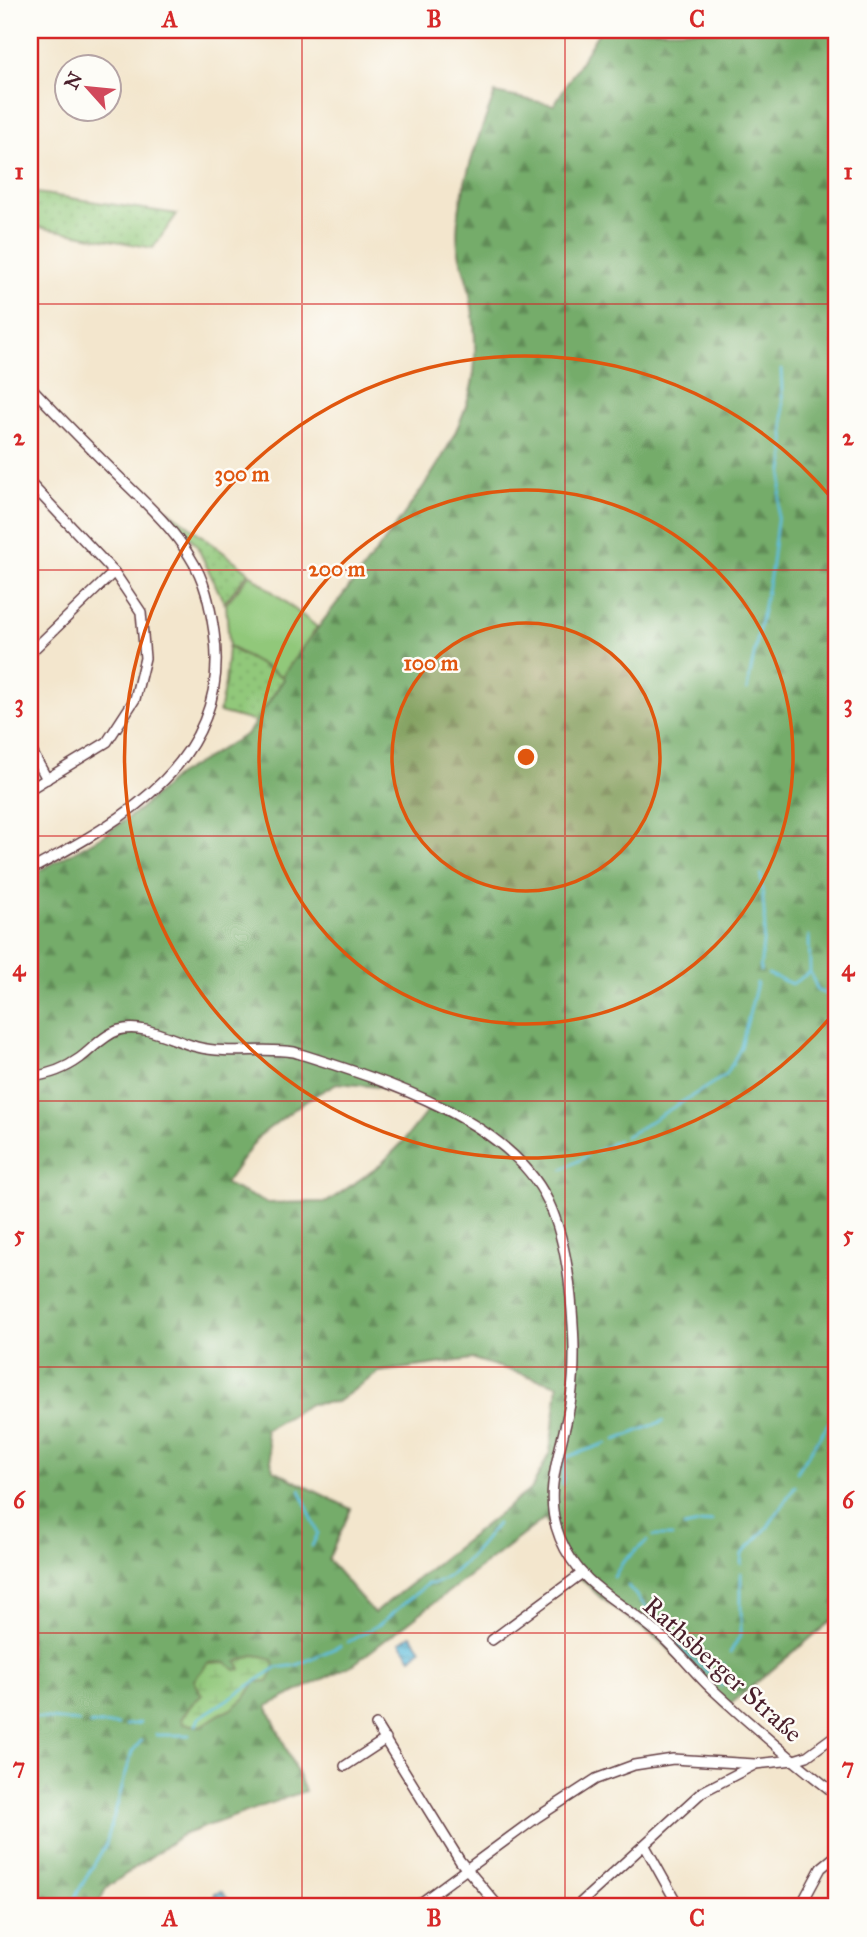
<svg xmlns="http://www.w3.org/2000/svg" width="867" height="1937" font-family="'IM FELL Great Primer',serif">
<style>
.grass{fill:url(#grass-dots);stroke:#6e7452;stroke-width:2}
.forest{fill:url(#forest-firs);stroke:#5f664a;stroke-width:2;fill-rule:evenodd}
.wetland{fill:url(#wetland-marsh);stroke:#6e7452;stroke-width:2}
.park{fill:#91c87a;stroke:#6e7452;stroke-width:2}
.water{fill:url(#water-rules);stroke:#546e84;stroke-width:2}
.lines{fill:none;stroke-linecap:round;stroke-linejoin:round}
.stream{stroke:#5fbedd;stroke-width:2.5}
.minor-casing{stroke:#633d43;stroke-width:12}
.minor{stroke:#fff;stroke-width:9}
.grid{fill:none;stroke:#d62828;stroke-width:2;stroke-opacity:0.55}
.ring{fill:none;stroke:#e0560e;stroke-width:3.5}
.labels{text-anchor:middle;stroke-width:5;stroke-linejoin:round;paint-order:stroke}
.street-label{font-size:26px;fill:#4a1f2b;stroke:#fdfcf7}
.centre{fill:#e0560e;stroke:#fdfcf7;stroke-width:3.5}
.ring-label{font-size:21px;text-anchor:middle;font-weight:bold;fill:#e0560e;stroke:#fdfcf7;stroke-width:5;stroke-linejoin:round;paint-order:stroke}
.neatline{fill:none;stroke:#d62828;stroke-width:2.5}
.grid-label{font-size:23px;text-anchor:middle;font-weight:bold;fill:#d62828}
</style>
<defs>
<pattern id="grass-dots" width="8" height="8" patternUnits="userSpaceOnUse" patternTransform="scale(1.75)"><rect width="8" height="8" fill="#91c87a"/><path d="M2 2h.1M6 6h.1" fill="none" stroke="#7fab6a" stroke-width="1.8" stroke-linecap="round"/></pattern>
<pattern id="forest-firs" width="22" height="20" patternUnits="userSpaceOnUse" patternTransform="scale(1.75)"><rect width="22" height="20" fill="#74ac6a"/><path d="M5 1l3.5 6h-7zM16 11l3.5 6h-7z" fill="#618b57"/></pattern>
<pattern id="wetland-marsh" width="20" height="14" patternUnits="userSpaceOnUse" patternTransform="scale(1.75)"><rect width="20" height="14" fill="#91c87a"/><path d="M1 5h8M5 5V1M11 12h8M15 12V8" fill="none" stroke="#7fab6a"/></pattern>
<pattern id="water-rules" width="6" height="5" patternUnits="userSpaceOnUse" patternTransform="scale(1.75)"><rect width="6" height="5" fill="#5fbedd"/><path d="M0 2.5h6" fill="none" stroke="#509ab3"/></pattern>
</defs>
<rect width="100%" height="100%" fill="#fdfcf7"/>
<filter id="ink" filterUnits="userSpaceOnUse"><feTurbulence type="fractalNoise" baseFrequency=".0143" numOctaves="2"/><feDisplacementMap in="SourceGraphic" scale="14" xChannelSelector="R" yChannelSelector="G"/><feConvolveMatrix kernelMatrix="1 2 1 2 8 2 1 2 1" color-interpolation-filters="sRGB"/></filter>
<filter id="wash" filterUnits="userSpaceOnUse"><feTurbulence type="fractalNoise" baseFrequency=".00686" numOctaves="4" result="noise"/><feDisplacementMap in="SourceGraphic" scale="28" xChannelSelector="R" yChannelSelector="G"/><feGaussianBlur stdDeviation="1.57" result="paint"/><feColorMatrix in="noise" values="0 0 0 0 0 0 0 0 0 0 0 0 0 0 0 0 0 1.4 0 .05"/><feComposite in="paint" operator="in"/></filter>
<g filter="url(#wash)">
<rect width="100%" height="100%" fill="#f3e6cd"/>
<!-- grass -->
<g class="grass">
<polygon points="30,192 177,214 153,248 32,226"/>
<polygon points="167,509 249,572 224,603 197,546"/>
<polygon points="228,647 284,678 255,724 253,721 219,712 225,683"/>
</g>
<!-- forest -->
<path class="forest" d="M 600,30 L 837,30 L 837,1616 L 726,1708 L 698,1681 L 666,1646 L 600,1597 L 572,1570 L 545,1518 L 354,1664 L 267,1706 L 305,1791 L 182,1835 L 106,1888 L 97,1907 L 30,1907 L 30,876 L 104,835 L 140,809 L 176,776 L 248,733 L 284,679 L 282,676 C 318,626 357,578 394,528 C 427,483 466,430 474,373 C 477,346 474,316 469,289 C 466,275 460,261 458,247 C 452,206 480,132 495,93 L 554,105 ZM 337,1083 L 379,1087 L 427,1106 L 428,1110 L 401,1144 L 378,1167 L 327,1202 L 267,1203 L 225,1184 L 259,1136 L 305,1101 ZM 473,1359 L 558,1385 L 550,1452 L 532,1488 L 374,1613 L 328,1560 L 351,1509 L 273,1470 L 265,1430 L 310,1404 L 337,1402 L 379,1372 Z"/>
<!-- wetland -->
<path class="wetland" d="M 253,1655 C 275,1657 281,1660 268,1681 L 255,1682 L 244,1699 L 232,1709 L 220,1714 L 201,1726 L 183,1724 L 181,1719 L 192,1704 L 202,1695 L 194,1680 L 208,1663 L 226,1662 L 235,1670 L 241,1669 L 237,1662 Z"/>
<!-- park -->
<polygon class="park" points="250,574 317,627 282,676 229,646 226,604"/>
<!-- water -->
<g class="water">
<polygon points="411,1635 421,1649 411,1658 400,1642"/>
<polygon points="221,1891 235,1907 221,1907 214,1900 215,1893"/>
</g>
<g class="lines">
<!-- stream -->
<g class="stream">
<polyline points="747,690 771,571 785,455 781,369"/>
<polyline points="809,936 810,971"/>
<polyline points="760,971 765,923 761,875"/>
<polyline points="768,974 792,984 810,972 818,991 831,996 830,1009 837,1019"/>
<polyline points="831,996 837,988"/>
<polyline points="625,1137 726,1075 741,1047 757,983"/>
<polyline points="596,1152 618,1140"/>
<polyline points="563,1169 587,1156"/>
<polyline points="616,1440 663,1421"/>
<polyline points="797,1472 837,1410"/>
<polyline points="562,1484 565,1461 567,1457 607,1443"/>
<polyline points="300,1490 318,1533 312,1546"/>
<polyline points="684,1527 712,1521"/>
<polyline points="653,1536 672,1536"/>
<polyline points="741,1564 742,1554 767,1528 795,1486"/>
<polyline points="614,1577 623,1562 647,1541"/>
<polyline points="628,1586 687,1655 720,1682 721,1686"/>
<path d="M 348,1642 L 380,1624 L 427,1584 C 451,1586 482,1542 497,1524"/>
<polyline points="730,1653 741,1634 741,1573"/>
<polyline points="720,1681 723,1664"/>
<polyline points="30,1717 79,1722"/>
<polyline points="90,1724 118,1725"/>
<polyline points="126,1725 140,1723"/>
<polyline points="196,1725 199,1718 276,1668 297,1665 340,1646"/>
<polyline points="156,1735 189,1735"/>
<polyline points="69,1907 106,1844 132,1752 141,1741"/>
</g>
</g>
</g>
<g filter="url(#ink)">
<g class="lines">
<!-- minor casing -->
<g class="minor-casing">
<g id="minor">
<path d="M 30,386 C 58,416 87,445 116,474 C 142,500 171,525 190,557 C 205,580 210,605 214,632 C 233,759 124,820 30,870"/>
<polyline points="30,483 114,572 141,612 145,658 135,699 107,742 30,789"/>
<polyline points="30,653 114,572"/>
<polyline points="30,748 47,779"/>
<path d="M 30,1077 C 48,1075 65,1069 80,1058 C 92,1049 104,1035 119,1030 C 145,1023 173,1041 197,1047 C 229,1055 262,1047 294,1052 C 376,1078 508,1117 548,1201 C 562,1231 568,1265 571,1298 C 574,1332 576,1365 571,1398 C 564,1446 540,1490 560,1538 C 581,1589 623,1601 661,1636 C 679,1652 694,1672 712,1689 C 752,1726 794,1762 837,1795"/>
<polyline points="492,1640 581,1574"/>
<polyline points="376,1725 460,1861 499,1907"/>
<polyline points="345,1766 386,1739"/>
<polyline points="645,1846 679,1907"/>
<polyline points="415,1907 536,1818 596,1779 634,1765 673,1759 755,1764 794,1760 807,1756 837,1734"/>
<polyline points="576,1907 702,1792 754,1765"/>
<polyline points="800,1907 821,1868 837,1855"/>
</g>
</g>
<!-- minor -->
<use href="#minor" class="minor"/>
</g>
</g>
<!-- grid -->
<path class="grid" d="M 302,30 L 302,1907M 565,30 L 565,1907M 30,304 L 837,304M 30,570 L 837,570M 30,836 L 837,836M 30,1101 L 837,1101M 30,1367 L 837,1367M 30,1633 L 837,1633"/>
<!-- distance rings -->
<circle cx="526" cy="757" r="134" fill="#e0560e" fill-opacity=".12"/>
<g class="ring">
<circle cx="526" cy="757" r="134"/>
<circle cx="526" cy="757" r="267"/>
<path d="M835 1012A401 401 0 1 1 835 502"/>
</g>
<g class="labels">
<!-- street labels -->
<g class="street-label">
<text transform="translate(723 1669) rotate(42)" y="9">Rathsberger Straße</text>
</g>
</g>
<circle cx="526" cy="757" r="10" class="centre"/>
<g class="ring-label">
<text x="242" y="481">300 m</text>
<text x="337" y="576">200 m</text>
<text x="431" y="670">100 m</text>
</g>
<!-- margin -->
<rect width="867" height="1937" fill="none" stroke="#fdfcf7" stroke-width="77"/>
<!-- north arrow -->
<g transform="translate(88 88) rotate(297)"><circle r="33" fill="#fdfcf7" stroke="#b5a4a5" stroke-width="2"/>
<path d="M0-5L12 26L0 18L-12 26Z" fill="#d1495b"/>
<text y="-10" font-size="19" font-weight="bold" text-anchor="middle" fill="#4a1f2b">N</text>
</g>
<rect x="38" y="38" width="790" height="1860" class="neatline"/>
<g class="grid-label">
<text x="170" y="27">A</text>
<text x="434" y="27">B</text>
<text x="697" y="27">C</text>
<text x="19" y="179">1</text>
<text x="848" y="179">1</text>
<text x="19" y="445">2</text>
<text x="848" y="445">2</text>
<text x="19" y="711">3</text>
<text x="848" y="711">3</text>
<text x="19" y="976">4</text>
<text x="848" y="976">4</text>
<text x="19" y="1242">5</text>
<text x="848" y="1242">5</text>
<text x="19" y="1508">6</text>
<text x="848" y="1508">6</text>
<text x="19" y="1774">7</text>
<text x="848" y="1774">7</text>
<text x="170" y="1926">A</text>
<text x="434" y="1926">B</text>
<text x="697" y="1926">C</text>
</g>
</svg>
